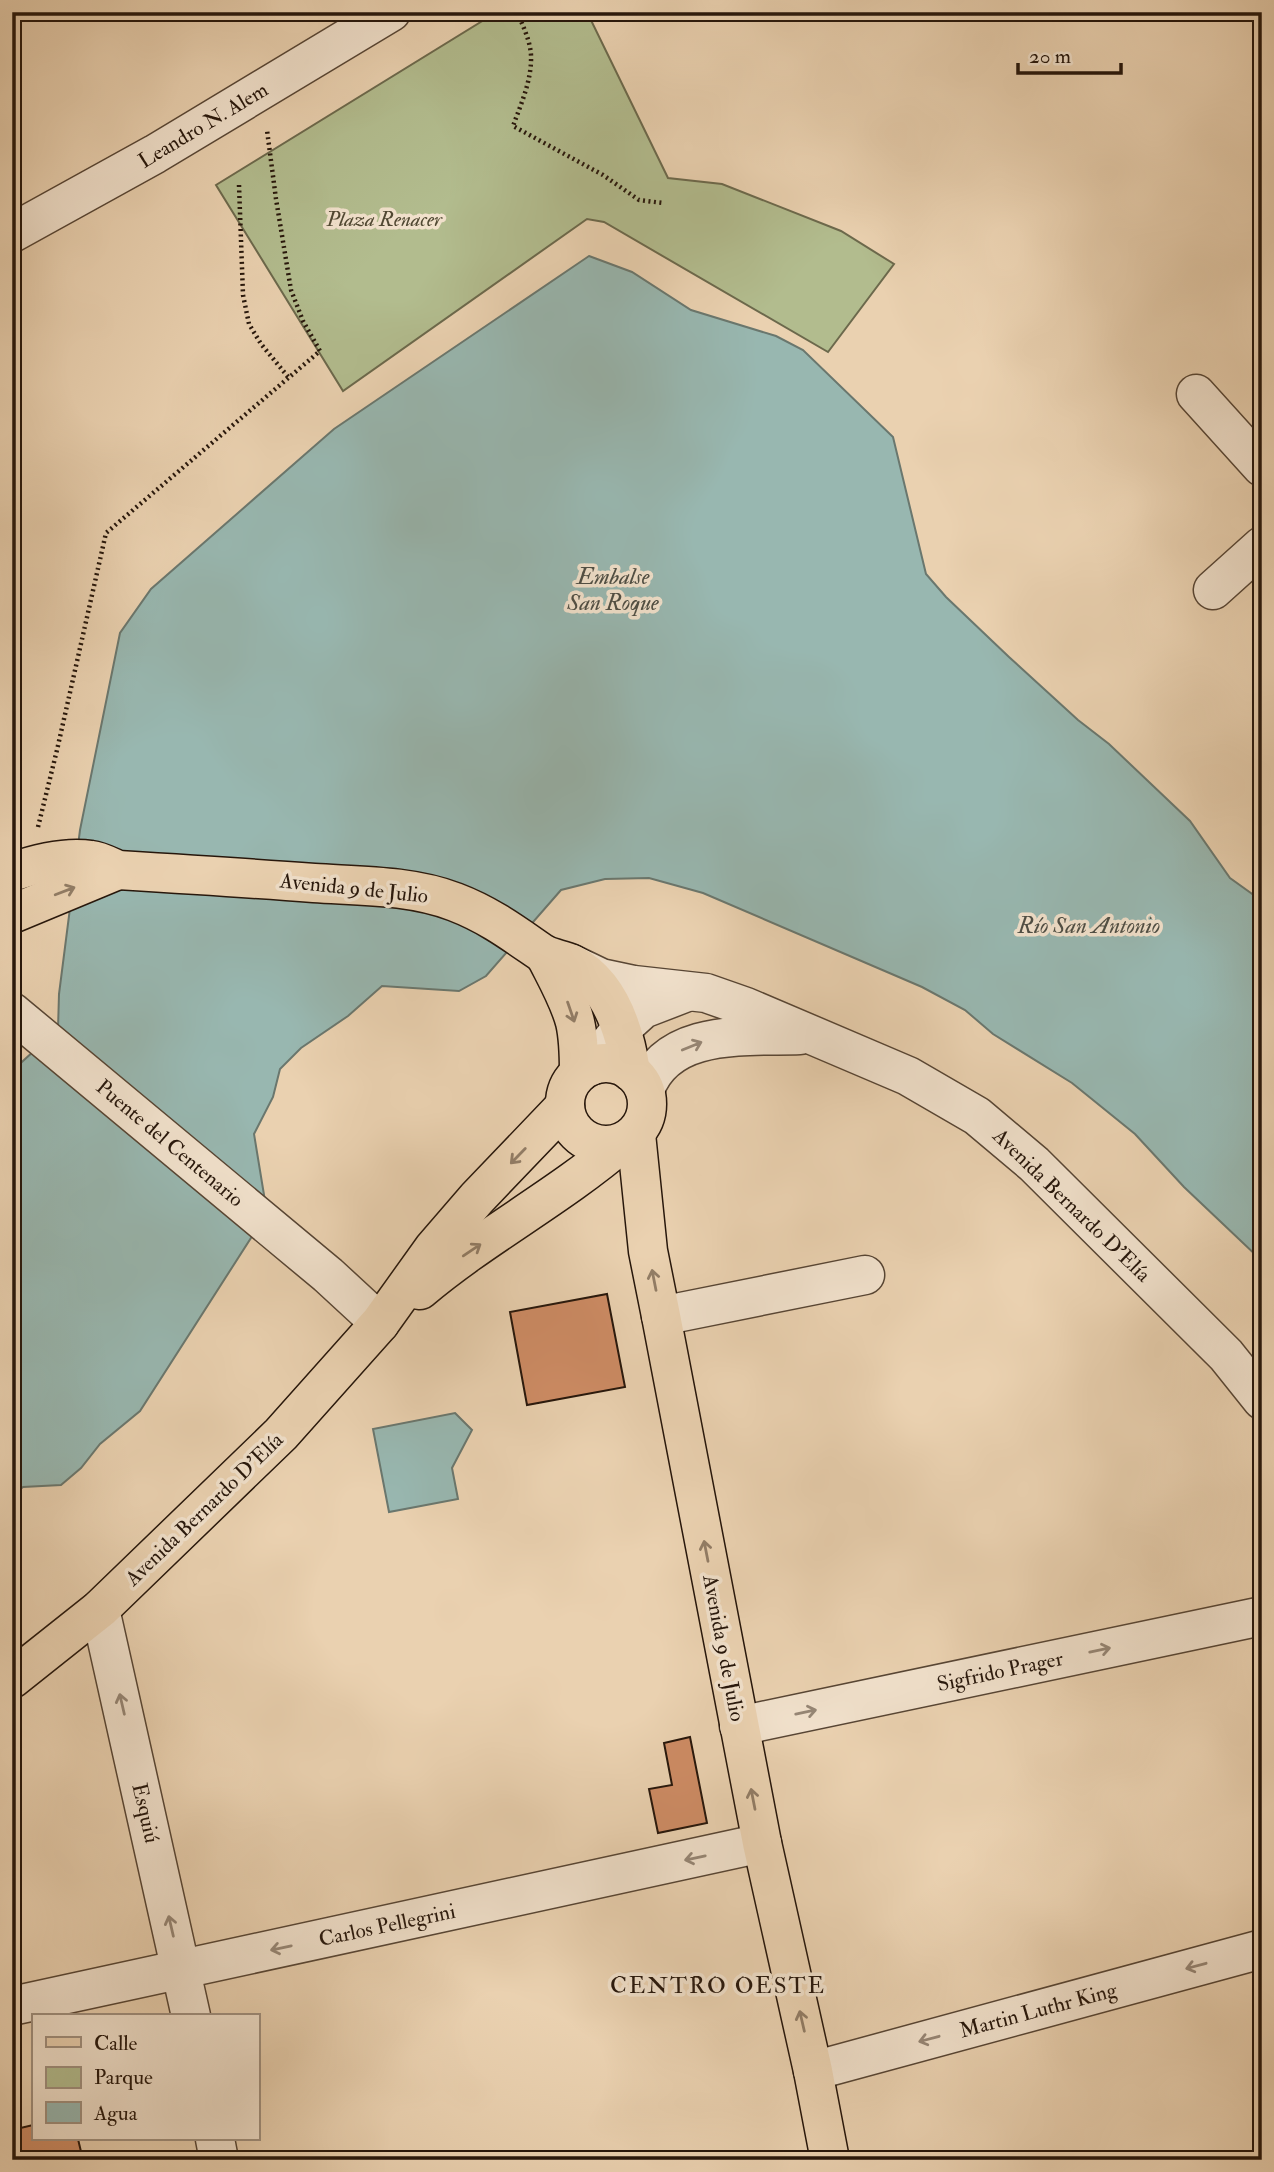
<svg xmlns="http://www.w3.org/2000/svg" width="1274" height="2172" font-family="'IM FELL Double Pica',serif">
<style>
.green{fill:#b2bc8e;stroke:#6c694c;stroke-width:2}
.water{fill:#98b7b0;stroke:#6a776e;stroke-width:2}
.building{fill:#ce8c65;stroke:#26160b;stroke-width:2}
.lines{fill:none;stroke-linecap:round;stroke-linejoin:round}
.minor-casing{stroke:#574534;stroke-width:41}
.major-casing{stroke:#26160b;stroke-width:41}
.path{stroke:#26160b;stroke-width:4.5;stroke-dasharray:2 3.5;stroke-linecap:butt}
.minor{stroke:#f1e1cc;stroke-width:38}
.major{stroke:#ead1b0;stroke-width:38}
.oneway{stroke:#927d66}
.oneway2{stroke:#968675}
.labels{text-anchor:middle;stroke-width:7;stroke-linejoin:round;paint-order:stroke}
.street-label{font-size:21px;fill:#26160b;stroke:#f1e1cc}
.park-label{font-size:21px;font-style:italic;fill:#504832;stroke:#f1e1cc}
.water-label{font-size:23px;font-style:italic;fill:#4e4e45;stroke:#f1e1cc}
.neighbourhood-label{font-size:23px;letter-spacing:2px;fill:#26160b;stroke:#f1e1cc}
</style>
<rect width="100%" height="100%" fill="#ead1b0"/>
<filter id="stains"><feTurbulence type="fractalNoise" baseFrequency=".00286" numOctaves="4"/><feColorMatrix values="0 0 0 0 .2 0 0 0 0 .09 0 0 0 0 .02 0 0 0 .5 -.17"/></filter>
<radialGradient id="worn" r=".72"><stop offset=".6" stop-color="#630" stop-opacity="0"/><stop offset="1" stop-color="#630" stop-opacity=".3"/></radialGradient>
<!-- green -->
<polygon class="green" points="497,12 587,12 668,178 722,184 841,231 894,264 828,352 604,222 587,219 343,391 216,185"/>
<!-- water -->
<g class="water">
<polygon points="589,256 632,272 691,310 776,336 803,350 893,437 926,574 946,597 1009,657 1078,720 1109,744 1190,821 1230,878 1262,901 1262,1261 1184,1187 1135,1134 1072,1083 993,1034 965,1010 922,987 703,893 649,878 605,879 561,890 486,976 459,991 382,986 348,1016 301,1048 280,1069 273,1097 254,1134 267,1213 140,1411 100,1444 81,1468 61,1485 23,1487 12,1496 12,1071 58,1029 59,994 80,830 120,633 151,589 334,429"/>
<polygon points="455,1413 472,1430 452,1468 458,1499 389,1512 373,1429"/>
</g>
<!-- building -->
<g class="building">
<polygon points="607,1294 625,1387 527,1405 510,1312"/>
<polygon points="690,1737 707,1823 658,1833 649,1789 672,1785 664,1743"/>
<polygon points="33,2125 33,2139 78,2139 83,2160 12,2160 12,2130"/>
</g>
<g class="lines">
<!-- minor casing -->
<g class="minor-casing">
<g id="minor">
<polyline points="12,233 155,154 391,12"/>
<polyline points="1196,394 1262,467"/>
<polyline points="1213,590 1262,546"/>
<polyline points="572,964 601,978 634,985 706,993 746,1007 908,1076 977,1116 1034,1164 1226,1355 1262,1400"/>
<polyline points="12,1012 328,1275 380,1323"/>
<polyline points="591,1066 622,1028 643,1009 687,992"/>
<path d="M 645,1090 C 667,1028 746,1037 800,1035"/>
<polyline points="661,1316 865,1275"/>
<polyline points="100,1609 191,2016"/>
<polyline points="739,1726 1262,1616"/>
<polyline points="12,2006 762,1843"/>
<polyline points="813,2071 1262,1949"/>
<polyline points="215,2139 219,2160"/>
</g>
</g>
<!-- major casing -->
<g class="major-casing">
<g id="major">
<path d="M 12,872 C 35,864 66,856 91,860 C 100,861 109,866 118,870 C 183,874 248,878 314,883 C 360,886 411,885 455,902 C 489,915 513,933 542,953 C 551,959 562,959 572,964 C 611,984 625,1032 631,1072"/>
<polyline points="12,914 118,870"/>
<path d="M 545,955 C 556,977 569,999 575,1022 C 579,1039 579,1056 579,1073"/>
<circle cx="606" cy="1104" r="41"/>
<polyline points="636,1134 648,1251 661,1316 762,1843 813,2071 830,2160"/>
<path d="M 420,1290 C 484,1236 559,1197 623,1142"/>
<polyline points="12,1679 100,1609 281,1434 380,1323 433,1249 477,1198 565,1106"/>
</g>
</g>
<!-- path -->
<g class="path">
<path d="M 517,12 C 523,26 530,40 531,55 C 532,80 521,104 513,126 L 603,175 L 639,200 L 663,203"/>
<polyline points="239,185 243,295 249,324 261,344 289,378"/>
<polyline points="38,827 57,750 106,533 320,351 303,321 291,290 276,199 267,130"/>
</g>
<!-- minor -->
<use href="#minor" class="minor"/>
<!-- major -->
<use href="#major" class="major"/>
</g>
<!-- one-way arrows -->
<defs><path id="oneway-shaft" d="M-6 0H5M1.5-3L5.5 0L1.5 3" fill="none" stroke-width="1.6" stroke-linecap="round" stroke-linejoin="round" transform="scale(1.75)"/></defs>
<g class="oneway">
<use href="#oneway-shaft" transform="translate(65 891) rotate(-21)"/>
<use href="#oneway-shaft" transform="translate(571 1012) rotate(71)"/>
<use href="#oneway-shaft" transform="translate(518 1156) rotate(134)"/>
<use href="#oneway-shaft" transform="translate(472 1250) rotate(-34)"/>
<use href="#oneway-shaft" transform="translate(654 1280) rotate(-101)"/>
<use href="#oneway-shaft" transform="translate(706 1551) rotate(-101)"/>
<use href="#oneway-shaft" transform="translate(753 1799) rotate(-101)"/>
<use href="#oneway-shaft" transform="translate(802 2021) rotate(-103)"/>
</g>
<g class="oneway2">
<use href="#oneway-shaft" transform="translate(692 1046) rotate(-22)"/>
<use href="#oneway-shaft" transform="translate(1100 1650) rotate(-12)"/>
<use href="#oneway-shaft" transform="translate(122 1704) rotate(-103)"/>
<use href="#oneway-shaft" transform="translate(806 1712) rotate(-12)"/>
<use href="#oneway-shaft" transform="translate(695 1858) rotate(168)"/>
<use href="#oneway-shaft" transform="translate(171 1926) rotate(-103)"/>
<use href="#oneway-shaft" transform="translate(281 1948) rotate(168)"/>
<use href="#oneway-shaft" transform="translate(1196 1966) rotate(165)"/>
<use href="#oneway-shaft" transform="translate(929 2039) rotate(165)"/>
</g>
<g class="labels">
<!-- street labels -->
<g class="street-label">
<text transform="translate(203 125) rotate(-31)" y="7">Leandro N. Alem</text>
<text transform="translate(354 888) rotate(6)" y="7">Avenida 9 de Julio</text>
<text transform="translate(170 1143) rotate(40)" y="7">Puente del Centenario</text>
<text transform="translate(1072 1205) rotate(44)" y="7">Avenida Bernardo D'Elía</text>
<text transform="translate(204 1509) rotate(-44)" y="7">Avenida Bernardo D'Elía</text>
<text transform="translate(724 1648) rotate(79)" y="7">Avenida 9 de Julio</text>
<text transform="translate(1000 1671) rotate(-12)" y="7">Sigfrido Prager</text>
<text transform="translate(146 1813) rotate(77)" y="7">Esquiú</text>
<text transform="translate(387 1925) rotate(-12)" y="7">Carlos Pellegrini</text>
<text transform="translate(1038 2010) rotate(-15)" y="7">Martin Luthr King</text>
</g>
<!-- park labels -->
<g class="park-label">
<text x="384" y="226">Plaza Renacer</text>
</g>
<!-- water labels -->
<g class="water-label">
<text x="613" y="584">Embalse<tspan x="613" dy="26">San Roque</tspan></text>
<text x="1089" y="933">Río San Antonio</text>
</g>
<!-- neighbourhood labels -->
<g class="neighbourhood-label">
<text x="718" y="1993">CENTRO OESTE</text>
</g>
</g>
<!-- margin -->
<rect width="1274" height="2172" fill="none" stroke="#ead1b0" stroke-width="42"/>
<rect x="14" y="14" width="1246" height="2144" fill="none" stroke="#26160b" stroke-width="3.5"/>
<rect x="21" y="21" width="1232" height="2130" fill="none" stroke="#26160b" stroke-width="2"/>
<!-- legend -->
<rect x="32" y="2014" width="228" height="126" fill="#f1e1cc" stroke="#a0907f" stroke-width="2"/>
<rect x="46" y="2037" width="35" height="10" fill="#ead1b0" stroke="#a0907f" stroke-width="2"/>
<text x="94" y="2050" font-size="21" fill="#26160b">Calle</text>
<rect x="46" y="2067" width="35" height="21" fill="#b2bc8e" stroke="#a0907f" stroke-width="2"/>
<text x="94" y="2084" font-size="21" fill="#26160b">Parque</text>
<rect x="46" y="2102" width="35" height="21" fill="#98b7b0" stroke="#a0907f" stroke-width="2"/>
<text x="94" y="2120" font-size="21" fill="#26160b">Agua</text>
<!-- scale -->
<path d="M1018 63v10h103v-10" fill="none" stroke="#26160b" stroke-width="3.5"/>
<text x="1029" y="63" font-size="21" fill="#26160b" stroke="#f1e1cc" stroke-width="5" paint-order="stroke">20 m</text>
<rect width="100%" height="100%" filter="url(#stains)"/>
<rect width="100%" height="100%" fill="url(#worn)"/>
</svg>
